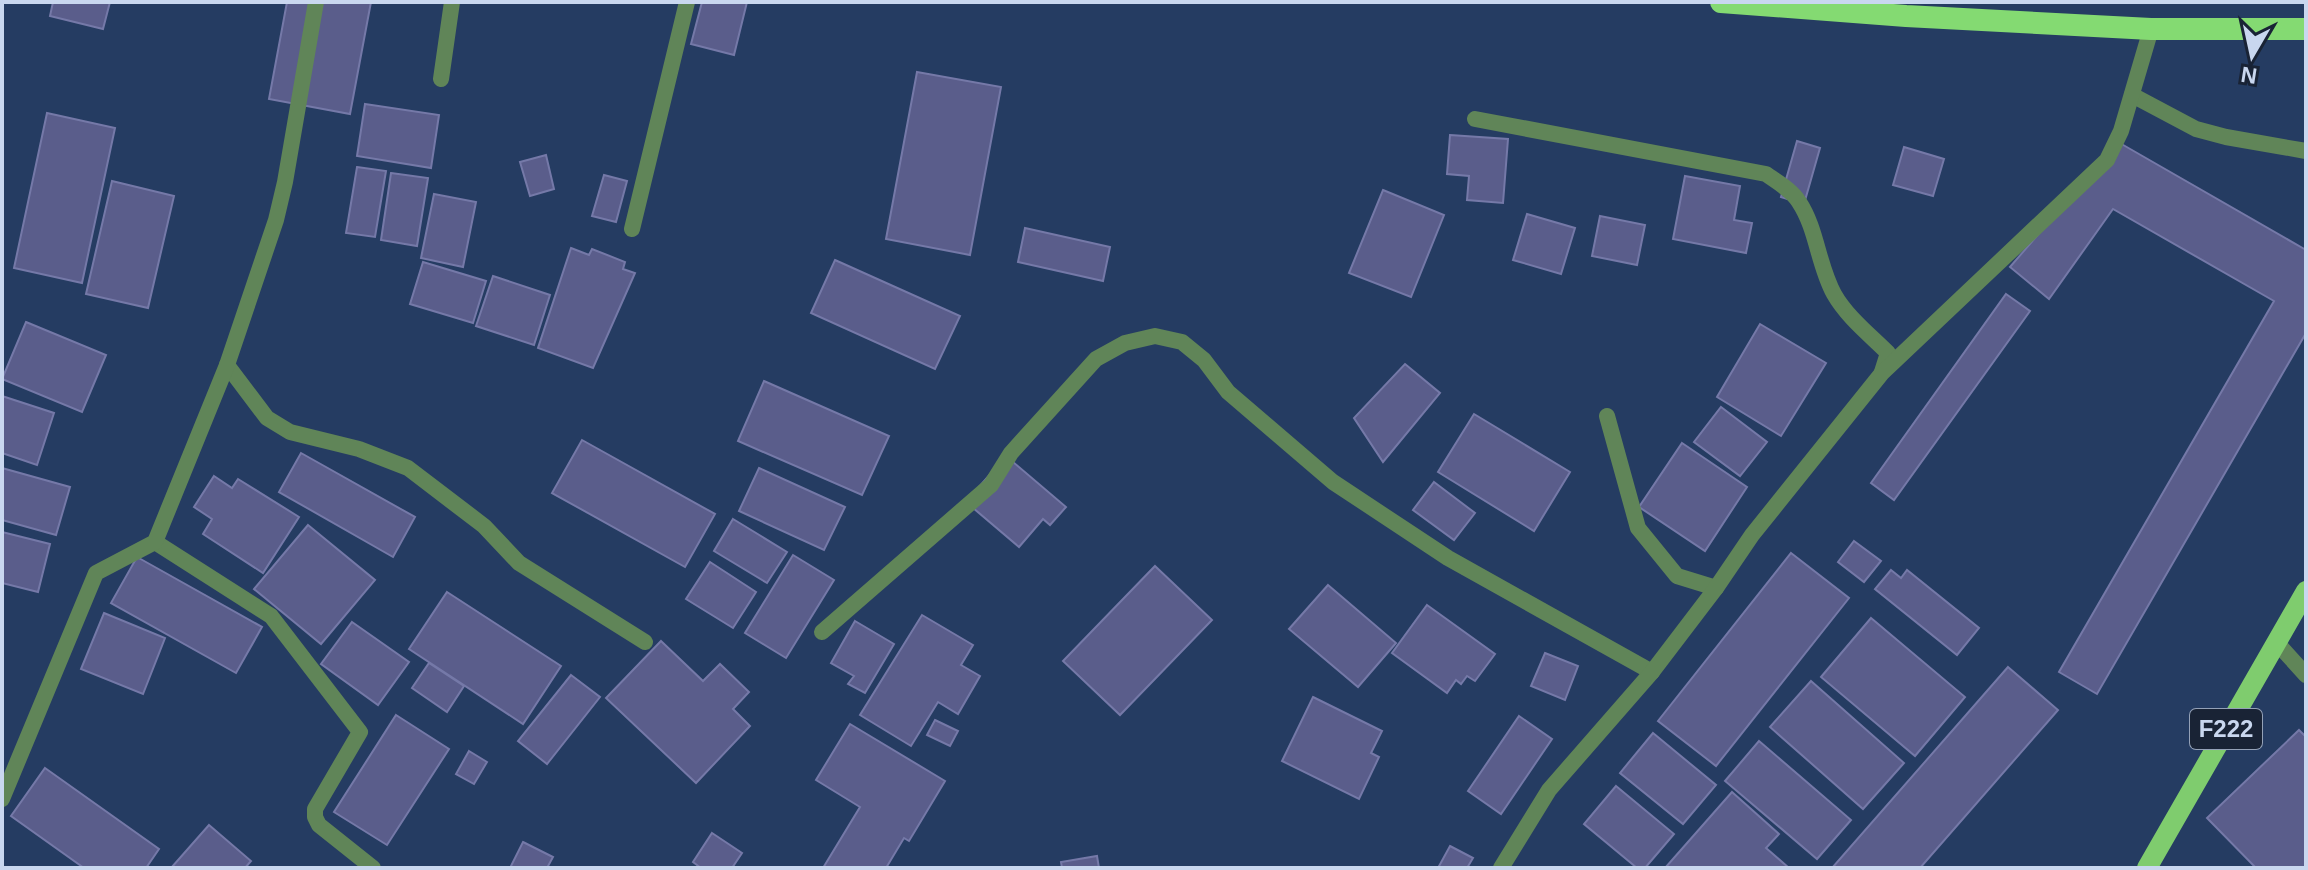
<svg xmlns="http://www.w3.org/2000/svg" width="2308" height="870" font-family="Arial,sans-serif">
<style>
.building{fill:#5a5d8b;stroke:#7579a8;stroke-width:2}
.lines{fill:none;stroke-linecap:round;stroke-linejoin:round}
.service{stroke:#608558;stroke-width:16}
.minor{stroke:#608558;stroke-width:16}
.primary{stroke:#7fcc6e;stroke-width:20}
.trunk{stroke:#84da72;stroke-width:22}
.labels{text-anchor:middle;stroke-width:8;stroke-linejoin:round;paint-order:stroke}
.shield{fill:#192335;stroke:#94a1b7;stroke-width:2}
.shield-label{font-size:24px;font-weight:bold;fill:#c9d7ef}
</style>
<rect width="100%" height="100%" fill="#253c62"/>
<!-- building -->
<g class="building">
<polygon points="53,2 110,2 103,29 50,16"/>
<polygon points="287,2 371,2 350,114 269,99"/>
<polygon points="702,2 747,2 734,55 691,44"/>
<polygon points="917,72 1001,87 970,255 886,239"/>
<polygon points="365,104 439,115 431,168 357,156"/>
<polygon points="47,113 115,128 82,283 14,268"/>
<polygon points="1450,135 1508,139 1503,203 1467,200 1469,176 1447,174"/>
<polygon points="1797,141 1820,148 1804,204 1781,197"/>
<polygon points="2118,142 2306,250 2306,333 2097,694 2059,672 2274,301 2113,209 2049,299 2010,267"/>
<polygon points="1904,147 1944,159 1933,196 1893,185"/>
<polygon points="546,155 554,189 530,196 520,162"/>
<polygon points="357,167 386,171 375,237 346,233"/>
<polygon points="391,173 428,178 417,246 381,240"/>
<polygon points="604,175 627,181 616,222 592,216"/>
<polygon points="1685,176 1740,186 1734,220 1752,223 1746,253 1673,239"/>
<polygon points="112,181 174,196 148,308 86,294"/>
<polygon points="1383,190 1444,215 1411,297 1349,273"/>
<polygon points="434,194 476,202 463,267 421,258"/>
<polygon points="1527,214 1575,228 1561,274 1513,260"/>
<polygon points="1600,216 1645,225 1637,265 1592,256"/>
<polygon points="1025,228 1110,247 1103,281 1018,262"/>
<polygon points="571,248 589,255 592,249 625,262 623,269 635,273 593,368 538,348"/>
<polygon points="835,260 960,316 935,369 811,313"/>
<polygon points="423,262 486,281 473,323 410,304"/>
<polygon points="493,276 550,295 534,345 476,326"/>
<polygon points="2006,294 2030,311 1894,500 1871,483"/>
<polygon points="26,322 106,355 82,412 2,379"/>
<polygon points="1760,324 1826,363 1781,436 1717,397"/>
<polygon points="1405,364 1440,393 1383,462 1354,418"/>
<polygon points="764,381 889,436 862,495 738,441"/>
<polygon points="2,396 54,413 37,465 2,453"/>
<polygon points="1721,407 1767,442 1740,476 1694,442"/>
<polygon points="1474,414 1570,472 1534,531 1438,472"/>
<polygon points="582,440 715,514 685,567 552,493"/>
<polygon points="1682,443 1747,487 1705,551 1639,507"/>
<polygon points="301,453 415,517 393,557 279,492"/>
<polygon points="1006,456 1066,507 1050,525 1043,519 1019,547 966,502"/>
<polygon points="2,468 70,487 56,535 2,520"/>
<polygon points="759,468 845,507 824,550 739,511"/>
<polygon points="214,476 232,488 238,479 299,517 263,573 203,534 212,519 194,507"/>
<polygon points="1434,482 1475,513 1454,540 1413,510"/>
<polygon points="733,519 787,552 767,583 714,551"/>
<polygon points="308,525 375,580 321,644 254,589"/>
<polygon points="2,532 50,544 38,592 2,583"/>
<polygon points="1854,541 1881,561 1864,582 1838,562"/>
<polygon points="1791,553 1849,598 1716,766 1658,721"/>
<polygon points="793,555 834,580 786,658 745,633"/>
<polygon points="137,557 262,627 236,673 111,603"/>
<polygon points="710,562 756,592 733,628 686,599"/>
<polygon points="1155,566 1212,620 1120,715 1063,661"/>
<polygon points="1891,570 1901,578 1907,570 1979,628 1957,655 1875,589"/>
<polygon points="1328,585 1396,643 1358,687 1289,629"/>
<polygon points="447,592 561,666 523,724 409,649"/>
<polygon points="1427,605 1495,654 1475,681 1467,676 1461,684 1456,680 1447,693 1392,653"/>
<polygon points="104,613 165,638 143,694 81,669"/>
<polygon points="922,615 973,645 961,665 980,676 958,714 938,702 911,746 860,715"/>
<polygon points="1871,618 1965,697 1915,756 1821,677"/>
<polygon points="855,621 894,644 865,693 848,684 854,676 831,663"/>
<polygon points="352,622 409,662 378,705 321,664"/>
<polygon points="661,641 703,681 720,664 749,692 733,709 750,726 696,783 606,698"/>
<polygon points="1545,653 1578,666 1565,700 1531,686"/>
<polygon points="429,663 464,686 447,712 412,688"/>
<polygon points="2008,667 2058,710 1920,868 1832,868"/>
<polygon points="571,675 600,697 547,764 518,741"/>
<polygon points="1811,681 1904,763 1863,809 1770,727"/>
<polygon points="1313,697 1382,731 1371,753 1379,757 1359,799 1282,761"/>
<polygon points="396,715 449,749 387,845 334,812"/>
<polygon points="1519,716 1552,739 1501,814 1468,791"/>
<polygon points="935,720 958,731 950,746 927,735"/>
<polygon points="850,724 945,781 909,841 904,838 886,868 823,868 860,807 816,780"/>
<polygon points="2299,730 2306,737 2306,868 2256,868 2207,818"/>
<polygon points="1653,733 1716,785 1683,824 1620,773"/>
<polygon points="1759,741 1851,820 1817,859 1725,781"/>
<polygon points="469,751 487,762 474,784 456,774"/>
<polygon points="45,768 159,849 146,868 84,868 11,816"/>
<polygon points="1616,786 1674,834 1645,868 1637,868 1584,824"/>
<polygon points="1732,792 1779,834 1766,848 1789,868 1665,868"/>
<polygon points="209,825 251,861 245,868 171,868"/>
<polygon points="712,833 742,853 732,868 701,868 693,862"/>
<polygon points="523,842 553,857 547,868 510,868"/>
<polygon points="1450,846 1473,858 1467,868 1438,868"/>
<polygon points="1097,856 1099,868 1062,868 1061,862"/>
</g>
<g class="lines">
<!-- service -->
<polyline class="service" points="2132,95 2196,129 2226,137 2306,151"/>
<!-- minor -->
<g class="minor">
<polyline points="441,79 452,2"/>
<path d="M 1475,119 L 1766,174 C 1777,182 1792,190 1799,202 C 1817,229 1818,265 1834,294 C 1847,317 1870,335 1888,353 L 1882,372"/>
<polyline points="632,229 687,2"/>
<polyline points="227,365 267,418 290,432 359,449 408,468 484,526 519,563 645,642"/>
<polyline points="1607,416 1638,528 1677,576 1716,588"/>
<polyline points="155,542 271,616 360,732 315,809 315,817 319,825 373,868"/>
<polyline points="822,632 991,485 1011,453 1096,359 1125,343 1155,336 1182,342 1204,360 1228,392 1333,482 1448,558 1652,672"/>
<polyline points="2276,642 2306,675"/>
<polyline points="2,799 96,573 155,542 227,365 276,220 285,182 316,2"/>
<polyline points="1501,868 1549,790 1652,672 1716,588 1752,535 1882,373 2107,160 2121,131 2151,29"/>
</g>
<!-- primary -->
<polyline class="primary" points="2147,868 2306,591"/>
<!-- trunk -->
<polyline class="trunk" points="1721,2 1906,16 2151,29 2306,29"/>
</g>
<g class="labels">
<!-- shield labels -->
<rect class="shield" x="2190" y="709" width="72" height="40" rx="6"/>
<g class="shield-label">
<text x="2226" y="737">F222</text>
</g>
</g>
<!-- border -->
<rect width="2308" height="870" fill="none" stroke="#c9d7ef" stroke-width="8"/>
<!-- north arrow -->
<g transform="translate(2252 56) rotate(189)" stroke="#192335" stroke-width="6" paint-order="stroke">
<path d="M0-6L14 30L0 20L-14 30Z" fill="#c9d7ef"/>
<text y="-12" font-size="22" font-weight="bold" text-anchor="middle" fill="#c9d7ef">N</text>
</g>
</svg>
